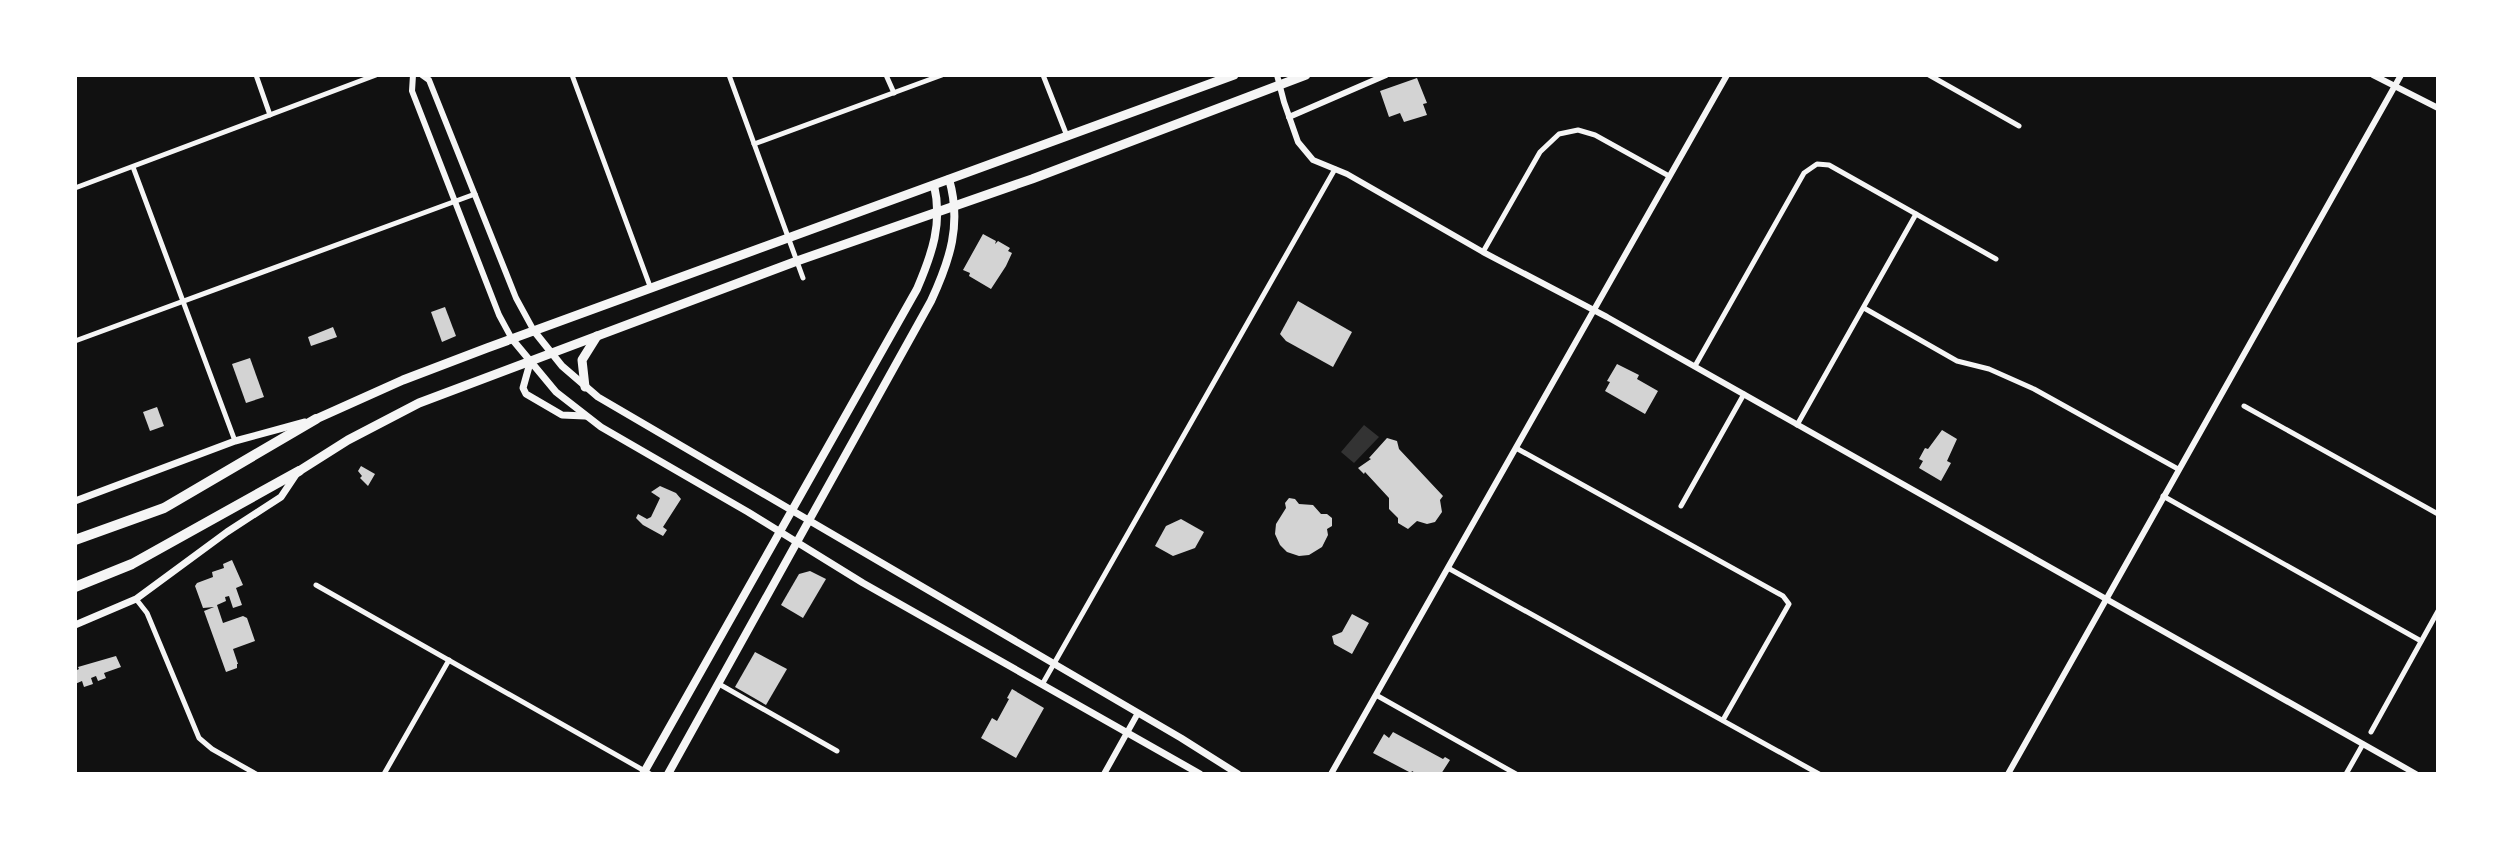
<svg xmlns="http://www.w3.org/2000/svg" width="2513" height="849" font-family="Georgia,serif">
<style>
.water{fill:#333}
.building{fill:#d3d3d3}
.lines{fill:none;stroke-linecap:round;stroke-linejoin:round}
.minor{stroke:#f5f5f5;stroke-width:5}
.tertiary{stroke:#f5f5f5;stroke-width:6}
.secondary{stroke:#f5f5f5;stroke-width:7}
.primary{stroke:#f5f5f5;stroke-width:8}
.trunk{stroke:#f5f5f5;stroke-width:9}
.motorway{stroke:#f5f5f5;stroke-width:10}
</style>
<rect width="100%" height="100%" fill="#111"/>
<!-- water -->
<polygon class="water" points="1364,425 1379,437 1354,463 1341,452"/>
<!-- building -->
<g class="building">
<polygon points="1417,78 1427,103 1423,104 1427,115 1404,122 1400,113 1389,117 1380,91"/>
<polygon points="983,234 996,241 995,244 998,241 1010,248 1008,251 1012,253 1006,266 991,289 969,276 970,273 963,270"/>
<polygon points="1298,301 1352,332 1333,367 1286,341 1280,334"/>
<polygon points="445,307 456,336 442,342 431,312"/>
<polygon points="333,327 337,337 311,346 308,337"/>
<polygon points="250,358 264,397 246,403 232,364"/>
<polygon points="1617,364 1639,375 1637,379 1658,391 1645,414 1605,391 1610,382 1607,381"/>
<polygon points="157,407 164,426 150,431 143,412"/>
<polygon points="1942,430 1957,439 1947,461 1951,463 1941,481 1919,468 1923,461 1919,459 1925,448 1928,449"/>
<polygon points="1387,438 1397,441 1399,449 1443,496 1440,500 1442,512 1435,522 1427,524 1417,521 1408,529 1398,523 1398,518 1389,509 1389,498 1365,472 1364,474 1358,468 1371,459 1369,458"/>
<polygon points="361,466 375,474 368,486 360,478 362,476 358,471"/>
<polygon points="660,486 676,493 681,499 663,527 667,530 663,536 643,525 636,518 638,514 647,519 651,517 660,498 651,492"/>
<polygon points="1289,498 1295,499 1299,504 1313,505 1321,514 1327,514 1332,518 1332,526 1327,529 1328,535 1322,547 1309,555 1299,556 1287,552 1280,545 1275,534 1276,524 1286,508 1285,503"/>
<polygon points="1181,519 1204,532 1195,548 1173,556 1155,546 1166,526"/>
<polygon points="232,560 243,585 236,588 242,605 233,608 229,596 225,597 226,601 217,605 223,623 243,616 247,618 255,641 233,649 238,664 237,664 237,668 226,672 204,611 214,607 203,608 195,586 197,583 213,577 212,572 224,568 223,564"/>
<polygon points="810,571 826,579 803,618 781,605 799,574"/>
<polygon points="1352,614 1369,623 1352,654 1334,644 1332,636 1342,632"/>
<polygon points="755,652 787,669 766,705 735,687"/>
<polygon points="116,656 121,667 104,673 106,678 98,681 96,676 91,678 93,684 84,687 82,681 75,684 75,671 79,669 78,667"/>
<polygon points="1012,689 1044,708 1016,758 981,738 992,718 997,721 1009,699 1007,698"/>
<polygon points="1393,732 1443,759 1445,757 1450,760 1441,774 1417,774 1412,771 1411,773 1373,753 1384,734 1389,738"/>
</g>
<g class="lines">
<!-- minor -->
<g class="minor">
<polyline points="256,75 270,115"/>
<polyline points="572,75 651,289"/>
<polyline points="729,75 803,278"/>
<polyline points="886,75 894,93"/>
<polyline points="1043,75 1067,136"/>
<polyline points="1929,75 2019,126"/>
<polyline points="754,144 942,75"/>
<polyline points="133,167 235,441"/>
<polyline points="75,188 376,75"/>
<polyline points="1483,252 1540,152 1559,134 1578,130 1595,135 1669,176"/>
<polyline points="1864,308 1957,361 1989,369 2034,389 2178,469"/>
<polyline points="75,341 475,194"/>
<polyline points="1695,366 1804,173 1817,164 1829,165 1996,259"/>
<polyline points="2244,406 2438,514"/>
<polyline points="1797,425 1916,214"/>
<polyline points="1516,448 1783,596 1789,604 1723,720"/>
<polyline points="2163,496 2421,641"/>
<polyline points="1681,506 1744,394"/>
<polyline points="1448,568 1819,774"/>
<polyline points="316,585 650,774"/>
<polyline points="136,599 147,613 199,738 212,749 256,774"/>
<polyline points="1043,683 1335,169"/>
<polyline points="719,684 837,751"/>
<polyline points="1376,695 1516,774"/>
<polyline points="2371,732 2438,611"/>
<polyline points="384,774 449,660"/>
<polyline points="2346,774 2363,744"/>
</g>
<!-- tertiary -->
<g class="tertiary">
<polyline points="413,75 412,91 499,315 512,339"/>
<polyline points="422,75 429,80 516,298 534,331"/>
<polyline points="1277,75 1284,102 1298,142 1313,160 1347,174 1483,252 1607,317 2416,774"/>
<polyline points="2373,75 2438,108"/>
<polyline points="1289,117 1386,75"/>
<polyline points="1104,774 1138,713"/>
<polyline points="1331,774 1727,75"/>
<polyline points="2008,774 2401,75"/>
</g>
<!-- secondary -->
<g class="secondary">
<polyline points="534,331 562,366 598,397 1181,738 1238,774"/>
<polyline points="512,339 556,392 601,427 748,512 863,583 1200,774"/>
<polyline points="530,363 523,388 526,394 562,415 585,416"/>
<polyline points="75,501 235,441 305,422"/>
<polyline points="75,625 136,599 227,532 281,497 297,473"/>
</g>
<!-- primary -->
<g class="primary">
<path d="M 643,774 L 917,289 C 932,254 943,223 934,185"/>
<path d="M 668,774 L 931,301 C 950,260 962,224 949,179"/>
</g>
<!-- trunk -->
<g class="trunk">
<polyline points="585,387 582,360 597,336"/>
<polyline points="316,419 403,380 487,348 1234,75"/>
<polyline points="299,471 348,440 419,403 797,261 1032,179 1306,75"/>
</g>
<!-- motorway -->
<g class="motorway">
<polyline points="75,540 164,508 316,419"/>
<polyline points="75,587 132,564 299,471"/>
</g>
</g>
<!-- border -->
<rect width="2513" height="849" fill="none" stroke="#ffffff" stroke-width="154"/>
</svg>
